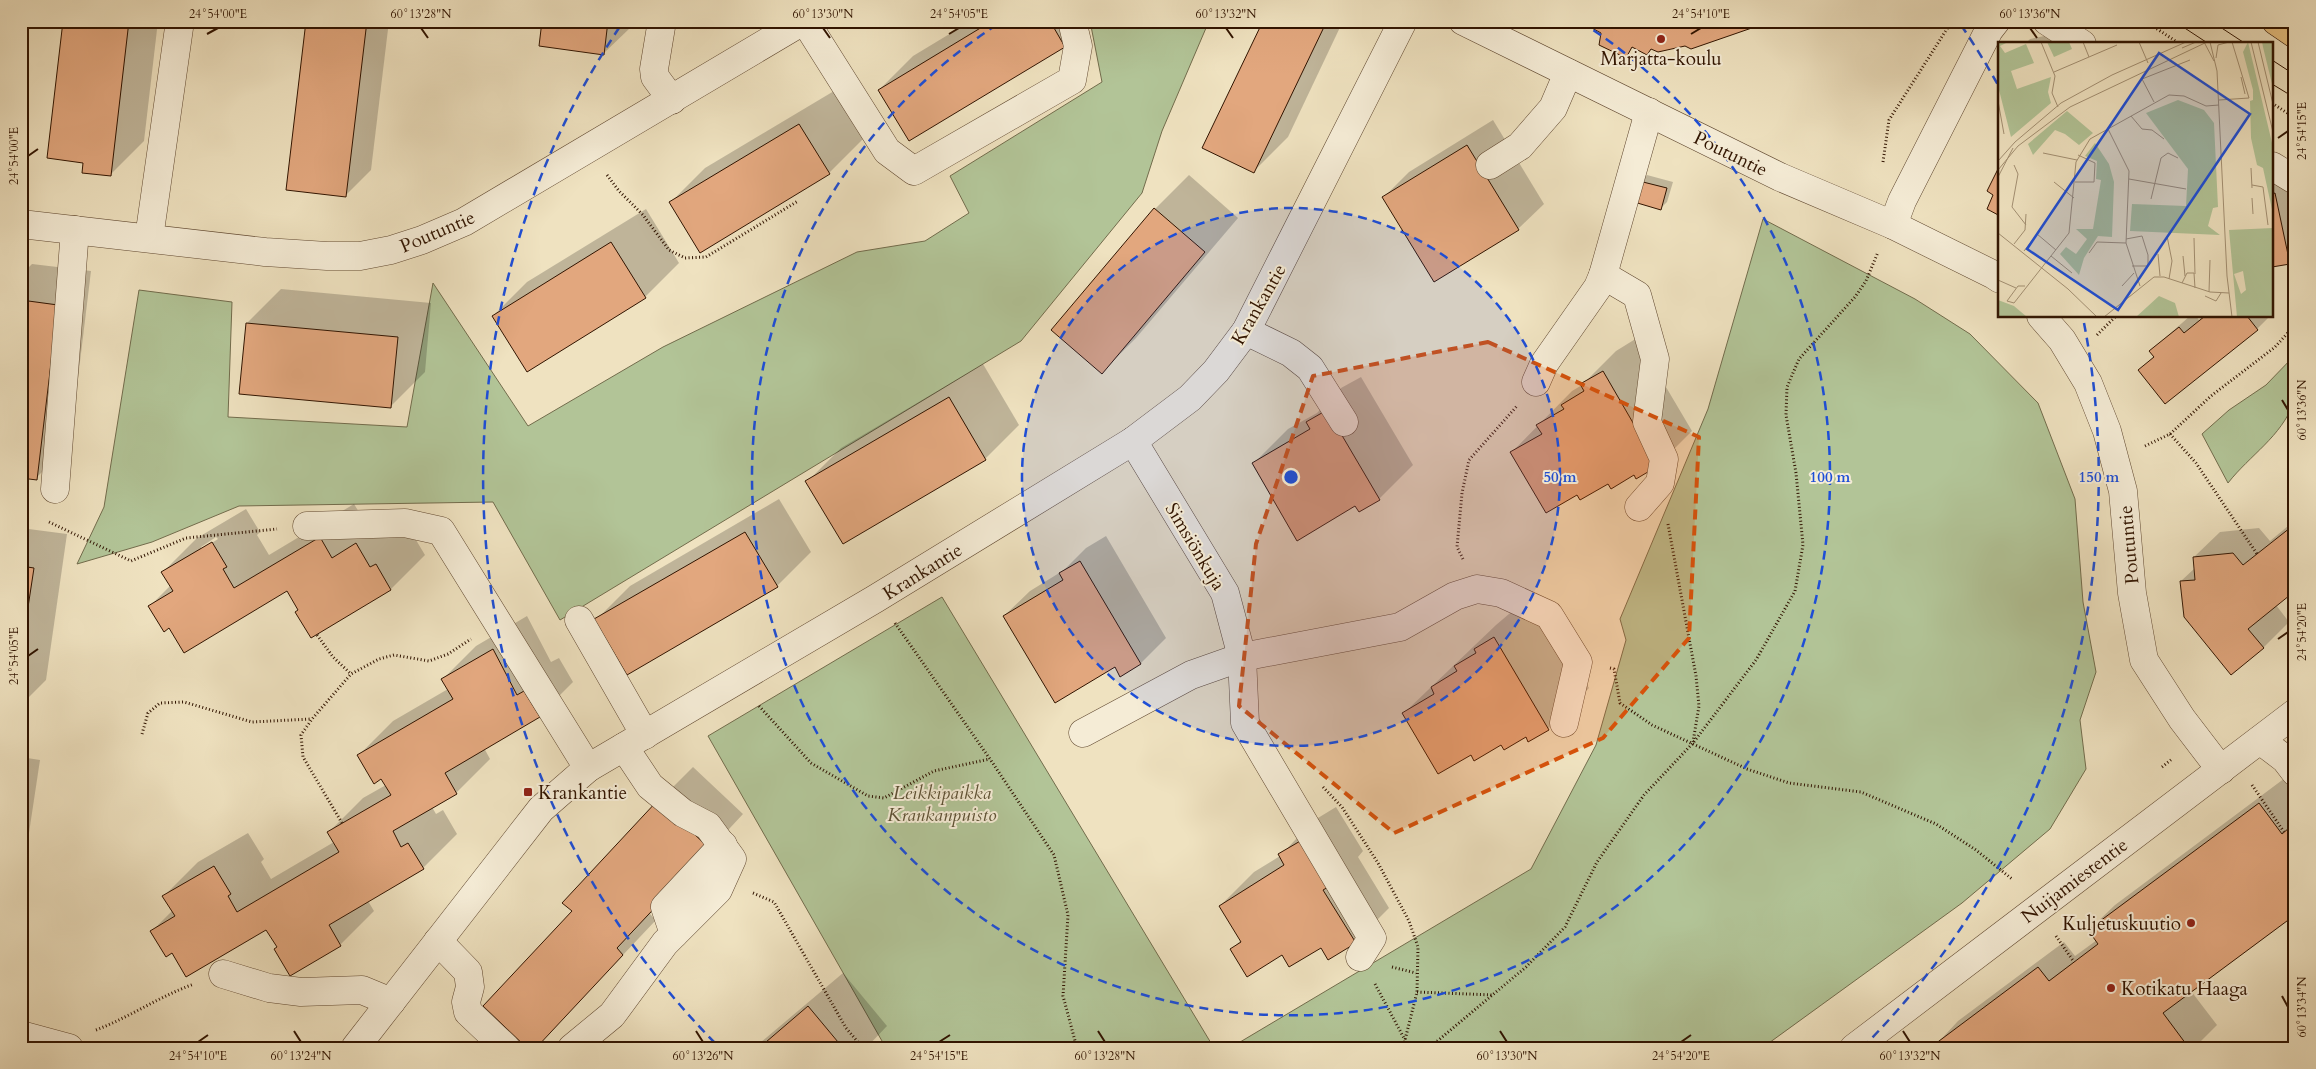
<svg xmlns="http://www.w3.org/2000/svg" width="2316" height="1069" font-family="Cardo,serif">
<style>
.green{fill:#b2c497;stroke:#726c4c}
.shadow{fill:#0003;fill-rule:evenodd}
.building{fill:#e2a77e;stroke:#311400}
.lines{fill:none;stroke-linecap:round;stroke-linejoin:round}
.minor-casing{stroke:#604830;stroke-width:29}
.major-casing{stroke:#311400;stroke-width:29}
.path{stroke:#311400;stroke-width:3;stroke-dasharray:1 2.5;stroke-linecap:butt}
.minor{stroke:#f5ecd6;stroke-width:28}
.major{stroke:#e8c180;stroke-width:28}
.tram{stroke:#311400;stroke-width:1}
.marked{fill:#d6520b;fill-opacity:0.2;stroke:#d6520b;stroke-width:4;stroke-dasharray:10 6;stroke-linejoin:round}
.ticks{fill:none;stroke:#311400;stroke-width:2}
.ring{fill:none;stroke:#1d4ed8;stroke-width:2.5;stroke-dasharray:9 6}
.poi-dot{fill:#8f2418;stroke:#f5ecd6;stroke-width:2}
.labels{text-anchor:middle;stroke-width:4;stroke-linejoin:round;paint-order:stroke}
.poi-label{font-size:19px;fill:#311400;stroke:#f5ecd6;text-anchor:start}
.street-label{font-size:19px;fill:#311400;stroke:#f5ecd6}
.park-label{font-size:19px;font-style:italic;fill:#5e5235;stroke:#f5ecd6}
.inset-road{fill:none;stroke:#a39073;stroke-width:1}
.view{fill:#1d4ed8;fill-opacity:0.15;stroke:#1d4ed8;stroke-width:2.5}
.inset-edge{fill:none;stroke:#311400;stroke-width:2.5}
.centre{fill:#1d4ed8;stroke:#f5ecd6;stroke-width:2.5}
.ring-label{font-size:15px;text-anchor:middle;font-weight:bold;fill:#1d4ed8;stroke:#f5ecd6;stroke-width:4;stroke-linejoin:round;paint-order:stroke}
.neatline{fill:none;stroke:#311400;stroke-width:2}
.ticks-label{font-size:12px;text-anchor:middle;fill:#311400}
</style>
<rect width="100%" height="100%" fill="#efe2c0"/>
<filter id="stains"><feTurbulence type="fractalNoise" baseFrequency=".004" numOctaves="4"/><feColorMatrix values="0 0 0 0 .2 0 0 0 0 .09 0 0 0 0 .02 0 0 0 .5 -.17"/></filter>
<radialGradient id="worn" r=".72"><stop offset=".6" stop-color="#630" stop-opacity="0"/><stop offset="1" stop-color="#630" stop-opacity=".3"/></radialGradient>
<!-- green -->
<g class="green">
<polygon points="1090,21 1209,21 1162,131 1142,193 1021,341 560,620 493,502 239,506 152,542 77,564 104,507 139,290 232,302 228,417 407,427 433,283 528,426 663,347 857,252 925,241 969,213 950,176 1102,82"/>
<polygon points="1763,219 1915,299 1970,334 2038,403 2075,499 2083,602 2096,672 2080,720 2086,769 2050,829 1962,903 1762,1048 1230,1048 1531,869 1596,745 1626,640 1620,619 1708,409"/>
<path d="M 2295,355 C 2295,367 2298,392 2294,402 C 2281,437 2250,455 2228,483 L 2202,434 L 2229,410 L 2266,385 Z"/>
<polygon points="942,597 1214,1048 886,1048 708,736"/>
</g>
<!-- shadow -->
<g class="shadow">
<polygon points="64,21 158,21 144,141 110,175 84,161"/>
<polygon points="307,21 389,21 371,170 345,196"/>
<polygon points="543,21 630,21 630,28 604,53"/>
<polygon points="971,21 1089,21 1065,46 879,90 913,56"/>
<polygon points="1264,21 1343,21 1288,137 1254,171"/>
<polygon points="2064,32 2067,44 2025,44 2030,39"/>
<polygon points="834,91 863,139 829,173 671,202 705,168"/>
<polygon points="1493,120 1544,204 1518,229 1383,198 1409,172"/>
<polygon points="1189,175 1238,218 1136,338 1102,372 1155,209"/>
<polygon points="1647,175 1673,182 1667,202 1661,208 1640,181"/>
<polygon points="2289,180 2295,208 2295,257 2290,262 2272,266 2272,184"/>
<polygon points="646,209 679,263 645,297 493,316 527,282"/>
<polygon points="32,264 91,271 70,444 36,478 21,477 21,275"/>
<polygon points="281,289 431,303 425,372 391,406 247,323"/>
<polygon points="2190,316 2196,316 2199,320 2203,316 2270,316 2257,329 2165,402 2139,370 2154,356 2150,351"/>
<polygon points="1637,338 1692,431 1658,465 1578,493 1512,452 1572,391 1582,385 1616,351"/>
<polygon points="983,364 1019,425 985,459 807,482 841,448"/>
<polygon points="1361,377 1413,465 1379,499 1355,505 1254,463 1288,429 1317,413 1341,388"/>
<polygon points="779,499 811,552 777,586 596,620 630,586"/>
<path d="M 354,504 L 367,525 L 410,530 L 425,555 L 391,589 L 311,637 L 288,590 L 170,627 L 150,606 L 171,585 L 163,572 L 197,538 L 246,509 L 260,532 L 257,535 L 269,555 ZM 216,537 L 218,539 L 201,550 L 201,547 Z"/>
<polygon points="2295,520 2295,590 2276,605 2289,622 2264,647 2231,674 2181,581 2195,568 2194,557 2220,532 2259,528 2270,541"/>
<polygon points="21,528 67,534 46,680 21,705"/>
<polygon points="1106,536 1166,638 1141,663 1121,675 1115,666 1004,616 1030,591 1064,570 1086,548"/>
<polygon points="1535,597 1589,688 1548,729 1471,753 1404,713 1496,625 1516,608"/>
<polygon points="527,616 551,662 559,658 573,682 539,716 484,748 490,759 456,793 432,807 436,814 443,810 457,834 423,868 368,901 374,911 340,945 278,947 267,928 172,951 152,931 173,910 164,896 198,862 248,833 264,859 261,862 271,879 334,842 329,832 363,798 386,785 382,778 359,755 393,721 448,689 442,680 476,646"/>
<polygon points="21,757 40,760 21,886"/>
<polygon points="693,767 743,814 650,914 656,920 535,1048 573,911 659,801"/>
<polygon points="2285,778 2295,791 2295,914 2191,991 2217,1025 2194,1048 1933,1048 1958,1021 2064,942 2075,956 2097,940 2089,930 2115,905"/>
<polygon points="1336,807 1363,851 1358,857 1389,908 1355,942 1283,954 1231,950 1241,940 1220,906 1254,872 1280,856 1313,821"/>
<polygon points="843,973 887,1026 866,1048 754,1048"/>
</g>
<!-- building -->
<g class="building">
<polygon points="63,21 129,21 111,176 82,173 83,163 47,158"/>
<polygon points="306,21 367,21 346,197 286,190"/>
<polygon points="542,21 608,21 604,55 539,46"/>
<polygon points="992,21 1050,21 1065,47 909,141 878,90"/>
<polygon points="1263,21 1313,21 1324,27 1254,173 1202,148"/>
<polygon points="1579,21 1772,21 1691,49 1685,46 1658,52 1651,49 1647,55 1632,47 1626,58 1599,45 1601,33"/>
<polygon points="799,124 830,174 700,253 669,202"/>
<polygon points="1467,145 1519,230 1434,282 1382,197"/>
<polygon points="2000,165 2000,216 1987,209 1993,195 1987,191"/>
<polygon points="1639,181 1667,188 1661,210 1634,202"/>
<polygon points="2275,193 2290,264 2272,267 2272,194"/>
<polygon points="1154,208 1205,252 1102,374 1051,330"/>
<polygon points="611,242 646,298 527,372 492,316"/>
<polygon points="21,300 58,305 37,480 21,478"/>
<polygon points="2205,316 2247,316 2258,330 2165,404 2138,370 2154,357 2149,351 2179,327 2184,333"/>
<polygon points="246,323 398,337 391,408 239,394"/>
<polygon points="1603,371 1658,466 1636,479 1634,475 1611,489 1608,484 1580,500 1577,495 1546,513 1510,452 1542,434 1536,425 1564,409 1561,405 1584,391 1580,384"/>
<polygon points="949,397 986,460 843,544 805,481"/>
<polygon points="1327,410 1380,500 1359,512 1355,506 1297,541 1252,463 1310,429 1306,422"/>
<polygon points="2295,524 2295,591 2248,629 2264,648 2231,675 2184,617 2180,581 2195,580 2193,557 2233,553 2243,565"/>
<polygon points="745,532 778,587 627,675 594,619"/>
<polygon points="320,537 332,558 356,543 370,567 376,564 391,590 311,638 295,612 298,610 287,591 184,653 169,628 164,632 148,606 173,591 161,572 212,542 227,567 223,569 234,588"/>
<polygon points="1080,561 1141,664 1120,677 1115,667 1055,703 1003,616 1063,580 1059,573"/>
<polygon points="21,566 34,568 21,653"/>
<polygon points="1494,637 1549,730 1528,742 1526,737 1504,750 1501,745 1474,761 1471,755 1438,774 1402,713 1434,694 1431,687 1457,671 1454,666 1476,653 1474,649"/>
<polygon points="493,649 517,695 524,691 540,717 445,773 457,794 393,831 401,847 408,843 424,869 329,925 341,946 290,976 274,949 277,947 266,930 186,977 172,953 166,957 150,931 175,916 162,896 214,866 231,894 228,896 237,912 339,852 327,832 391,795 381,779 374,784 357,755 453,699 441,679"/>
<polygon points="658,800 710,849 617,948 623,955 536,1048 527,1048 483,1006 572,911 562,903"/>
<polygon points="2259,803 2282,834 2289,828 2295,836 2295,915 2163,1013 2189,1048 1931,1047 2038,967 2049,981 2098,944 2088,930"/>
<polygon points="1302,840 1330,886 1323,890 1356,943 1328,960 1321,948 1289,967 1282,955 1247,977 1230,949 1241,942 1219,906 1284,865 1278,854"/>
<polygon points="808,1006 843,1048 759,1048"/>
</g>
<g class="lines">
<!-- minor casing -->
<g class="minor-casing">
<g id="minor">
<polyline points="662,21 654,69 655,77 672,100"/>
<polyline points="805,21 887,151 914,171 1072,80 1078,46 1072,21"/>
<polyline points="1463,21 1780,177 1893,225 1994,275 2000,279"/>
<polyline points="2047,21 2082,44"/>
<polyline points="1490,165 1520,146 1553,108 1568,73"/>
<polyline points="2272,166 2295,180"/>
<polyline points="21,224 265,252 327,256 360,256 391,250 422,240 464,222 803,21"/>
<polyline points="1893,225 1902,201 1989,30 1996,21"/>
<polyline points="149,238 180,21"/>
<polyline points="2041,316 2062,340 2088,383 2107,431 2123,491 2132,593 2144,660 2182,719 2221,770"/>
<polyline points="1246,331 1291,353 1310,368 1344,422"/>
<polyline points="1536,382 1544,364 1598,287 1603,275"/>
<polyline points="1133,441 1225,593 1242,657 1245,723 1372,938 1360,957"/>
<polyline points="55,489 75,230"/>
<polyline points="1639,507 1660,483 1664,459 1647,422 1655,359 1637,295 1603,275 1649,112"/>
<polyline points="307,526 405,523 441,531 588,768"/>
<polyline points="579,620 645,735"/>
<polyline points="1083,733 1191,675 1242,657 1400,627 1455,596 1477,589 1501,593 1549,615 1578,662 1564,723"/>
<polyline points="2260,740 2285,759 2295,772"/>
<polyline points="674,934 665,907 723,845"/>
<polyline points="438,941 468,972 470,987 466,1002 468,1012 506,1048"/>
<polyline points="223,974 269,988 301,992 362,990 391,1002"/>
<polyline points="21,1035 69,1048"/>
<polyline points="355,1048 541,809 588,768 875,599 1133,441 1190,398 1216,371 1246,331 1403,21"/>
<polyline points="572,1048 612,1015 665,943 718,890 732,859 708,826 683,813 650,786 624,747"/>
<polyline points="1854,1048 2295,713"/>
</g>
</g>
<!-- major casing -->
<g class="major-casing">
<polyline id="major" points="2276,21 2295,34"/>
</g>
<!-- path -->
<g class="path">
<polyline points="2145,21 2180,44"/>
<polyline points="2272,103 2295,118"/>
<polyline points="1883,162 1889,120 1952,21"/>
<polyline points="607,175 619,191 643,215 669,250 685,258 706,257 798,201"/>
<polyline points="2097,335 2116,316"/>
<polyline points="2170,434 2196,463 2257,554"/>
<polyline points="2145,446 2170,434 2211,396 2275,347 2295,325"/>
<polyline points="49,522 131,561 186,538 277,529"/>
<polyline points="1668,524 1696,676 1699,706 1693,742"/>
<polyline points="1463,559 1457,547 1462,493 1469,460 1517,406"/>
<polyline points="895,623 990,759 1054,855 1068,915 1063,996 1077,1048"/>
<polyline points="317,635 333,657 351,674"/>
<polyline points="1610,668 1614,669 1620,703 1652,725 1747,769 1789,783 1861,792 1936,824 1976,850 2012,879"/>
<polyline points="759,706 811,763 868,796 884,798 934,771 990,759"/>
<polyline points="142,734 148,713 160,703 184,702 252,722 311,719"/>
<polyline points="2162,767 2172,759"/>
<polyline points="2252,785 2284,832"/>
<polyline points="1323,787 1342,807 1378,863 1409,921 1418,947 1417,992 1403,1048"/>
<polyline points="342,823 303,757 301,735 312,719 351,674 379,659 394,655 429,661 448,654 471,639"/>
<polyline points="753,893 774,902 846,1028 863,1048"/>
<polyline points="2056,936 2074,962"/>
<polyline points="1392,967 1416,973"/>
<polyline points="1375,984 1405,1040"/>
<polyline points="1417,992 1493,995"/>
<path d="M 96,1030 C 130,1017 160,996 194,984"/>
<polyline points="1429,1048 1526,967 1565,927 1597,862 1644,795 1693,743 1756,660 1795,591 1803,545 1796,473 1786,415 1787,387 1799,359 1855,297 1866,281 1878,252"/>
</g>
<!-- minor -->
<use href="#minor" class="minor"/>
<!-- major -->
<use href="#major" class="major"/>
<!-- tram -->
<g class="tram">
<polyline points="2174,21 2209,44"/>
<polyline points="2211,21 2246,44"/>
<polyline points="2272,60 2295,75"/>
<polyline points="2272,84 2295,98"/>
</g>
</g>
<!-- marked area -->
<path class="marked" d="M 1488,342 L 1699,437 L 1689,638 L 1603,738 L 1394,833 L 1239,706 L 1256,544 L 1313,376 Z"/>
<!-- ticks -->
<path class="ticks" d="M 421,28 L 428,38M 823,28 L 830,38M 1226,28 L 1233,38M 2030,28 L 2037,38M 207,34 L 218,28M 949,34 L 959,28M 1691,34 L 1701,28M 2278,138 L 2288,131M 28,156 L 38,149M 2282,400 L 2288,410M 2278,639 L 2288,632M 28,656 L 38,649M 2282,996 L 2288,1007M 294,1031 L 301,1042M 696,1031 L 703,1042M 1098,1031 L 1105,1042M 1500,1031 L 1507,1042M 1903,1031 L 1910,1042M 198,1042 L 208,1035M 939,1042 L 950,1035M 1681,1042 L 1691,1035"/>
<!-- distance rings -->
<circle cx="1291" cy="477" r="269" fill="#1d4ed8" fill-opacity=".12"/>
<g class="ring">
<circle cx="1291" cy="477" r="269"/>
<path d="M1581 22A539 539 0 1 1 1001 22"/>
<path d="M715 1043A808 808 0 0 1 621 25M1961 25A808 808 0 0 1 1998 85M2084 323A808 808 0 0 1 1867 1043"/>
</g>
<!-- markers -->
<g class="poi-dot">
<circle cx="1661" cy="39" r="5"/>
<rect x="523" y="787" width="10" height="10" rx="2.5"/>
<circle cx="2191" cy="923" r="5"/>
<circle cx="2111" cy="988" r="5"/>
</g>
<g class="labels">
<!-- poi labels -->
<g class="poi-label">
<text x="1661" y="65" text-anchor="middle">Marjatta-koulu</text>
<text x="538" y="799">Krankantie</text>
<text x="2181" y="930" text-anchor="end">Kuljetuskuutio</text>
<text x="2121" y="995">Kotikatu Haaga</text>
</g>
<!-- street labels -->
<g class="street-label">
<text transform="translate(1731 153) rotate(26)" y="7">Poutuntie</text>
<text transform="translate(437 231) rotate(-23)" y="7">Poutuntie</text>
<text transform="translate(1258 304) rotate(-60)" y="7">Krankantie</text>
<text transform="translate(2128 545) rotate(-95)" y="7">Poutuntie</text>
<text transform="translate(1196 546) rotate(59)" y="7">Simsiönkuja</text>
<text transform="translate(922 571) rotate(-32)" y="7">Krankantie</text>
<text transform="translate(2074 880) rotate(-37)" y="7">Nuijamiestentie</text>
</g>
<!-- park labels -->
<g class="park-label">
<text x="942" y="799">Leikkipaikka<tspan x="942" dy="22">Krankanpuisto</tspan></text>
</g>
</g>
<!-- overview -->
<g transform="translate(1998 42)">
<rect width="275" height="275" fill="#efe2c0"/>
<path d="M 0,0 L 10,0 L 2,4 L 7,11 L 28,2 L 36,21 L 13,29 L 19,47 L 53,35 L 50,50 L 53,61 L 13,95 L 0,44 ZM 49,0 L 71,0 L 74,7 L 56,15 ZM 250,0 L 275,105 L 275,172 L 265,126 L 259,123 L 253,96 L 252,59 L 255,58 L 255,48 L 245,10 ZM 264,0 L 275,0 L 275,46 L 265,5 ZM 180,58 L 206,68 L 216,81 L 220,165 L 215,166 L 210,184 L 222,193 L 132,189 L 134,162 L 188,164 L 190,127 L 148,71 ZM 69,69 L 95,91 L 81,103 L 67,92 L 57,88 L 35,113 L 30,102 ZM 97,101 L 111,122 L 116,140 L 114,195 L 100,194 L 86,216 L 81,233 L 62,212 L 68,205 L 78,212 L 89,197 L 78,187 L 95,187 L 103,138 L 98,137 L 99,119 L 87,114 ZM 275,186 L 275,275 L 239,275 L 231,188 ZM 245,229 L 248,248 L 243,252 L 236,232 ZM 161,254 L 177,261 L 181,275 L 138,275 ZM 0,258 L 16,264 L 29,275 L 0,275 Z" fill="#b2c497" fill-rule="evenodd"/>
<path class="inset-road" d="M 43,0 L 57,34 L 54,51 L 60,65M 85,0 L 91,15M 141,0 L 150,21M 206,0 L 216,19M 212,0 L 219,29 L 229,234 L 234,275M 253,0 L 275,90M 260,0 L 275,62M 184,6 L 198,0M 218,16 L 220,3 L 231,0M 56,30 L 119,3M 243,35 L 247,52M 221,58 L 251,56 L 234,0M 0,59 L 6,92M 156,60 L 144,37 L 192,18M 133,74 L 144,87 L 154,88 L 166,97M 110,87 L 131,129 L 128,201 L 142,244M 45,111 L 79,118M 0,119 L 17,100 L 63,61 L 114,33 L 188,0M 16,123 L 20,132 L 14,165 L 28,183M 253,126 L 254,146M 0,128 L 20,104 L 72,65 L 209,0M 0,135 L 15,106M 131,137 L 188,147M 56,140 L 76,156M 77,140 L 96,140 L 97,121 L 80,113M 254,143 L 265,145 L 270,183M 254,156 L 255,172M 153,157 L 163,116 L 170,111 L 180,116M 0,191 L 70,247 L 99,275M 169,194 L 174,219 L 171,237M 196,196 L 197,232M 128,197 L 144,194 L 150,213 L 150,224 L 134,224M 16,202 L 27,188 L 28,172M 26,209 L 39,192 L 58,208M 91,211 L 99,200 L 128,201M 160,212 L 162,234M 53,214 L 74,231M 185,214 L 187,234M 0,238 L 18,246M 184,241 L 189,231 L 196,231 L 197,246M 27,244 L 20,244 L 9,259 L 16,261 L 71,191 L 78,120 L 92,97 L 171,53 L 186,54 L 208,64 L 221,63M 124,244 L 136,231M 211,250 L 212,218M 207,254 L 218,259 L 223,251M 106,275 L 156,235 L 166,235 L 212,250 L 231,251"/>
<path class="view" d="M 161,11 L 252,72 L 120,268 L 29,207 Z"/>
<rect width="275" height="275" class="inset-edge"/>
</g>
<circle cx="1291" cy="477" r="8" class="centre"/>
<g class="ring-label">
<text x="1560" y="482">50 m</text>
<text x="1830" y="482">100 m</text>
<text x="2099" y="482">150 m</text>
</g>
<!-- margin -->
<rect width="2316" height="1069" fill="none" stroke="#efe2c0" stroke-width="55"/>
<rect x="28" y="28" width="2260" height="1014" class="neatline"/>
<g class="ticks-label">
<text x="218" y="18">24°54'00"E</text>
<text x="421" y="18">60°13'28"N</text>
<text x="823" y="18">60°13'30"N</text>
<text x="959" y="18">24°54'05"E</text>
<text x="1226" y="18">60°13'32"N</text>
<text x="1701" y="18">24°54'10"E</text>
<text x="2030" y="18">60°13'36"N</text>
<text transform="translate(2302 131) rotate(-90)" y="4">24°54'15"E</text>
<text transform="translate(14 156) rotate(-90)" y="4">24°54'00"E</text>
<text transform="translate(2302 410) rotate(-90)" y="4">60°13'36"N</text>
<text transform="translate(2302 632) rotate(-90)" y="4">24°54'20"E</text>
<text transform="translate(14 656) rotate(-90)" y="4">24°54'05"E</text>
<text transform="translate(2302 1007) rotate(-90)" y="4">60°13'34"N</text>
<text x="198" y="1060">24°54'10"E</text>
<text x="301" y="1060">60°13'24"N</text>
<text x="703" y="1060">60°13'26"N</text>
<text x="939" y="1060">24°54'15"E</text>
<text x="1105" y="1060">60°13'28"N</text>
<text x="1507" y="1060">60°13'30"N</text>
<text x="1681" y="1060">24°54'20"E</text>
<text x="1910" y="1060">60°13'32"N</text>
</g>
<rect width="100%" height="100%" filter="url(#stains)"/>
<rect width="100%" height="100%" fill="url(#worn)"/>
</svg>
